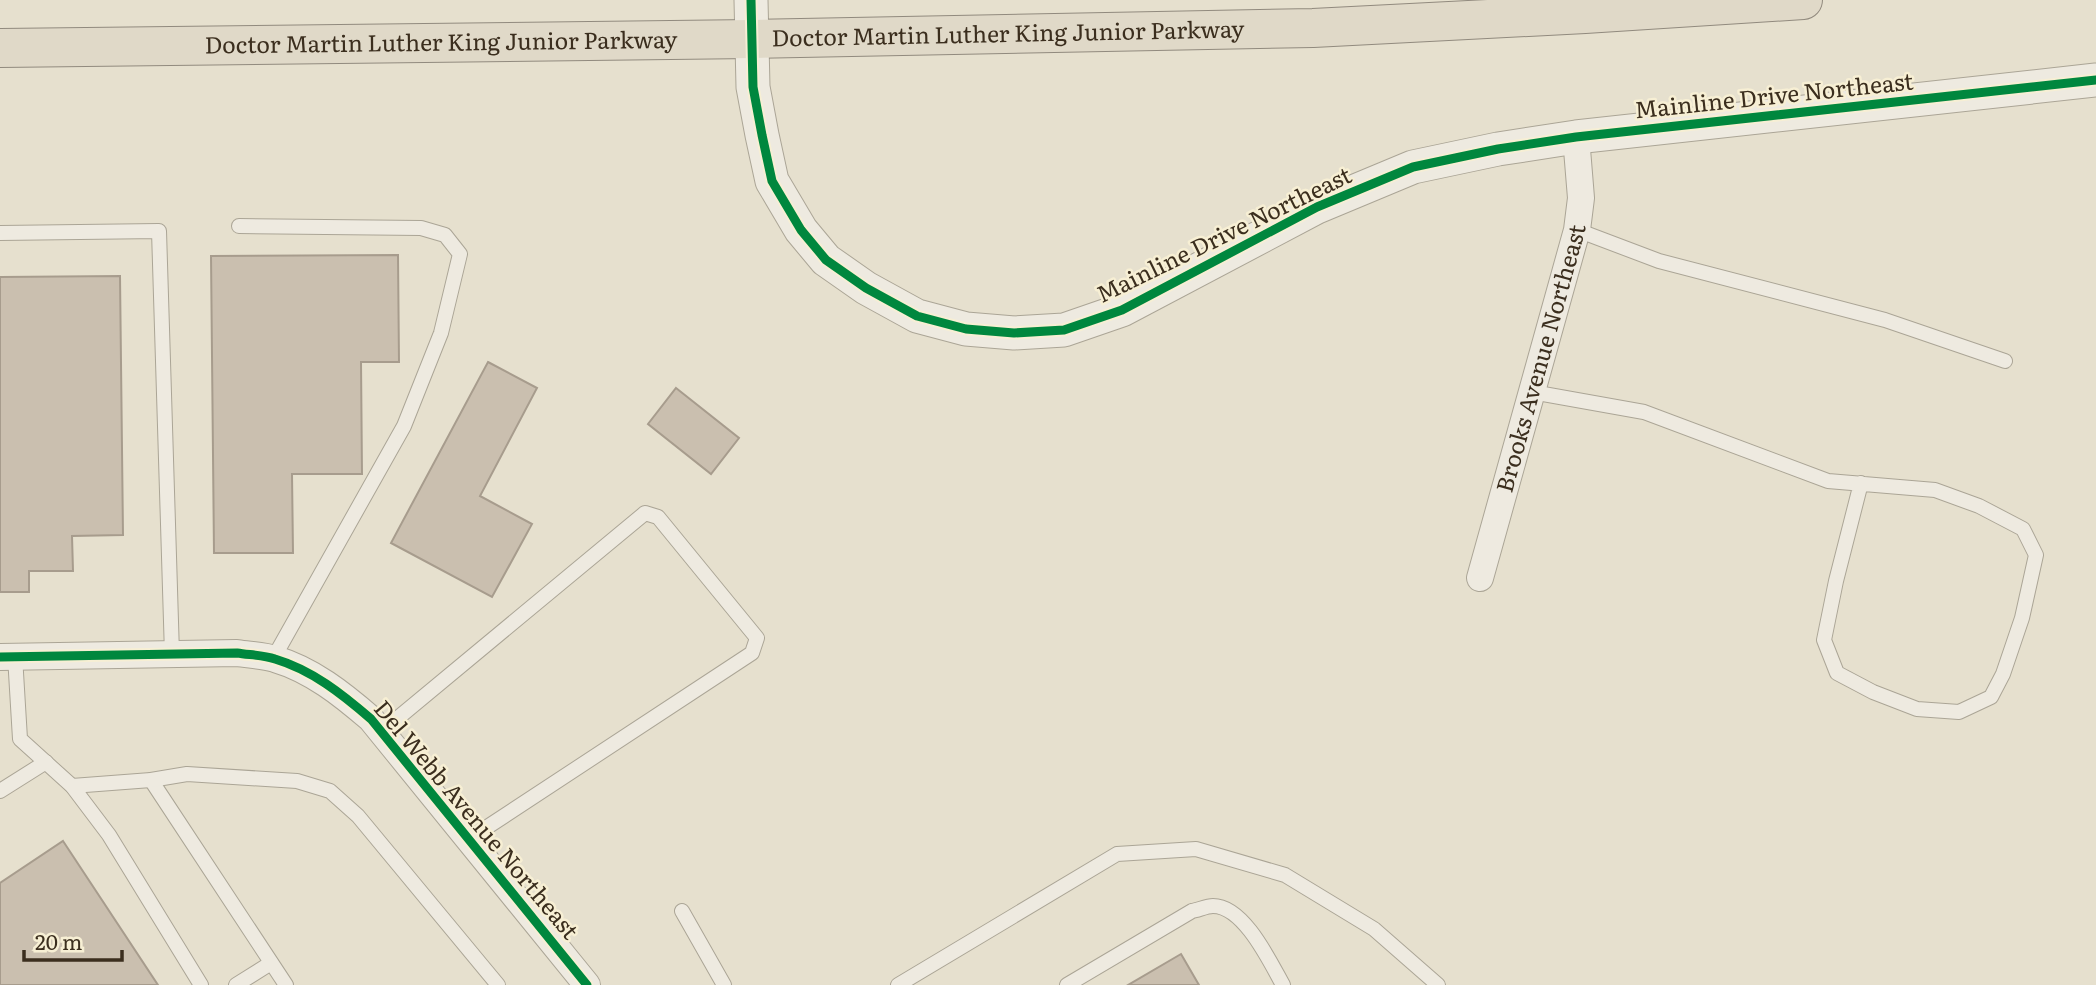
<svg xmlns="http://www.w3.org/2000/svg" width="2096" height="985" font-family="Literata,serif">
<style>
.building{fill:#cabfaf;stroke:#a79c8d;stroke-width:2}
.lines{fill:none;stroke-linecap:round;stroke-linejoin:round}
.service-casing{stroke:#aba596;stroke-width:16}
.minor-casing{stroke:#aba596;stroke-width:28}
.tertiary-casing{stroke:#aba596;stroke-width:35}
.trunk-casing{stroke:#918a7e;stroke-width:40}
.service{stroke:#eeeae0;stroke-width:14}
.minor{stroke:#eeeae0;stroke-width:26}
.tertiary{stroke:#eeeae0;stroke-width:33}
.trunk{stroke:#e0d9c8;stroke-width:38}
.cycleway-casing{stroke:#f7efd4;stroke-width:13}
.cycleway{stroke:#00873e;stroke-width:9}
.labels{text-anchor:middle;stroke-width:5;stroke-linejoin:round;paint-order:stroke}
.street-label{font-size:23px;fill:#3b2e1e;stroke:#f7efd4}
</style>
<rect width="100%" height="100%" fill="#e6e0ce"/>
<!-- building -->
<g class="building">
<polygon points="398,255 399,362 361,362 362,474 292,474 293,553 214,553 211,256"/>
<polygon points="120,276 123,535 72,536 73,571 29,571 29,592 0,592 0,277"/>
<polygon points="488,362 537,388 480,496 532,524 492,597 391,543"/>
<polygon points="676,388 739,438 711,474 648,424"/>
<polygon points="63,841 158,985 0,985 0,883"/>
<polygon points="1181,954 1199,985 1128,985"/>
</g>
<g class="lines">
<!-- service casing -->
<g class="service-casing">
<g id="service">
<polyline points="239,226 421,228 445,235 460,254 441,333 404,426 273,659"/>
<polyline points="1577,230 1659,261 1885,320 2005,361"/>
<polyline points="0,233 159,231 172,654"/>
<polyline points="1532,392 1644,412 1828,481 1935,490 1979,506 2023,529 2036,555 2022,618 2003,674 1991,697 1959,712 1917,709 1873,692 1837,673 1824,640 1836,581 1861,483"/>
<polyline points="15,656 20,739 72,786 109,835 201,985"/>
<polyline points="381,732 645,513 658,517 757,638 752,653 469,839"/>
<polyline points="151,780 286,985"/>
<polyline points="72,786 151,780 187,774 297,781 330,791 358,816 498,985"/>
<polyline points="0,791 46,762"/>
<polyline points="682,911 724,985"/>
<polyline points="236,985 271,963"/>
<polyline points="898,985 1117,854 1196,849 1285,875 1374,929 1438,985"/>
<path d="M 1067,985 L 1192,911 C 1198,910 1207,906 1213,906 C 1244,906 1270,962 1283,985"/>
</g>
</g>
<!-- minor casing -->
<g class="minor-casing">
<g id="minor">
<path id="s1" d="M 1480,578 L 1577,230 L 1581,198 L 1576,137"/>
<path d="M 0,657 L 237,653 C 249,655 263,655 275,659 C 312,670 342,694 371,719 L 587,985"/>
</g>
</g>
<!-- tertiary casing -->
<g class="tertiary-casing">
<polyline id="tertiary" points="751,0 753,87 762,135 772,181 801,230 826,260 866,288 917,316 966,329 1014,333 1064,330 1122,310 1317,207 1413,167 1498,149 1576,137 2096,80"/>
</g>
<!-- trunk casing -->
<g class="trunk-casing">
<g id="trunk">
<path id="s2" d="M 0,48 L 752,39 L 1313,28 L 1585,14 L 1803,0"/>
</g>
</g>
<!-- service -->
<use href="#service" class="service"/>
<!-- minor -->
<use href="#minor" class="minor"/>
<!-- tertiary -->
<use href="#tertiary" class="tertiary"/>
<!-- trunk -->
<use href="#trunk" class="trunk"/>
<!-- cycleway casing -->
<g class="cycleway-casing">
<g id="cycleway">
<polyline points="751,0 753,87 762,135 772,181 801,230 826,260 866,288 917,316 966,329 1014,333 1064,330 1122,310 1317,207 1413,167 1498,149 1576,137 2096,80"/>
<path d="M 0,657 L 237,653 C 249,655 263,655 275,659 C 312,670 342,694 371,719 L 587,985"/>
</g>
</g>
<!-- cycleway -->
<use href="#cycleway" class="cycleway"/>
</g>
<g class="labels">
<!-- street labels -->
<g class="street-label">
<text dy="8" stroke="none"><textPath href="#s2" startOffset="1008">Doctor Martin Luther King Junior Parkway</textPath></text>
<text dy="8" stroke="none"><textPath href="#s2" startOffset="441">Doctor Martin Luther King Junior Parkway</textPath></text>
<text transform="translate(1774 96) rotate(-6)" y="8">Mainline Drive Northeast</text>
<text transform="translate(1224 235) rotate(-26)" y="8">Mainline Drive Northeast</text>
<text dy="8" stroke="none"><textPath href="#s1" startOffset="228">Brooks Avenue Northeast</textPath></text>
<text transform="translate(476 820) rotate(50)" y="8">Del Webb Avenue Northeast</text>
</g>
</g>
<!-- scale -->
<path d="M24 950v10h98v-10" fill="none" stroke="#3b2e1e" stroke-width="3.5"/>
<text x="35" y="950" font-size="21" fill="#3b2e1e" stroke="#f7efd4" stroke-width="5" paint-order="stroke">20 m</text>
</svg>
